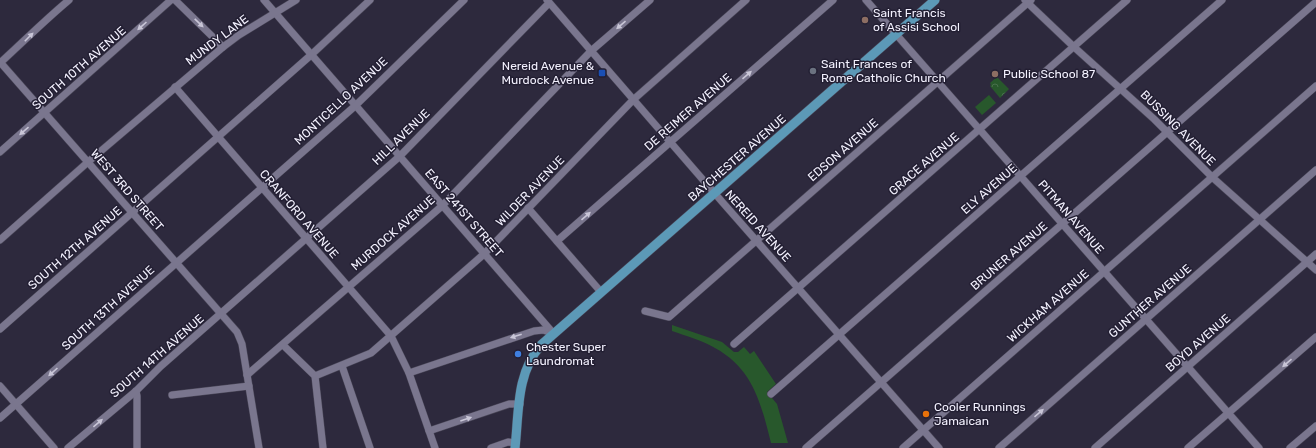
<svg xmlns="http://www.w3.org/2000/svg" width="1316" height="448" font-family="Rubik,sans-serif">
<style>
.park{fill:url(#park-crowns)}
.garden{fill:#28582c}
.lines{fill:none;stroke-linecap:round;stroke-linejoin:round}
.minor-casing{stroke:#4a4758;stroke-width:8}
.major-casing{stroke:#4a4758;stroke-width:10}
.minor{stroke:#7a768e;stroke-width:7}
.major{stroke:#5c99b7;stroke-width:9}
.oneway{fill:#c9c6d7}
.education-dot{fill:#8d6e63;stroke:#231f33;stroke-width:1.5}
.worship-dot{fill:#6b7280;stroke:#231f33;stroke-width:1.5}
.transit-dot{fill:#1a4fb4;stroke:#231f33;stroke-width:1.5}
.shop-dot{fill:#3f7fe0;stroke:#231f33;stroke-width:1.5}
.food-dot{fill:#e8710a;stroke:#231f33;stroke-width:1.5}
.labels{text-anchor:middle;stroke-width:3;stroke-linejoin:round;paint-order:stroke}
.poi-label{font-size:12px;fill:#f3f1fe;stroke:#231f33;text-anchor:start}
.street-label{font-size:12px;fill:#f3f1fe;stroke:#231f33}
</style>
<defs>
<pattern id="park-crowns" width="20" height="18" patternUnits="userSpaceOnUse"><rect width="20" height="18" fill="#28582c"/><path d="M2 6a3 3 0 1 1 6 0M12 15a3 3 0 1 1 6 0" fill="none" stroke="#48704c"/></pattern>
</defs>
<rect width="100%" height="100%" fill="#2d293d"/>
<!-- park -->
<polygon class="park" points="998,76 998,78 1009,89 1000,98 990,86 991,85 990,83"/>
<!-- garden -->
<g class="garden">
<polygon points="989,95 996,103 982,115 975,107"/>
<path d="M 672,325 L 722,342 L 734,352 L 738,352 L 744,347 L 750,354 L 754,351 L 776,384 L 767,392 L 777,404 L 788,443 L 771,443 C 761,403 753,369 715,348 C 702,340 686,336 672,331 Z"/>
</g>
<g class="lines">
<!-- minor casing -->
<g class="minor-casing">
<g id="minor">
<polyline points="175,0 223,47"/>
<polyline points="264,0 554,334"/>
<polyline points="547,0 724,204 939,448"/>
<polyline points="866,0 1259,448"/>
<polyline points="1025,0 1033,8 1074,47 1154,119 1212,177 1316,270"/>
<polyline points="0,62 237,332 242,344 259,448"/>
<path d="M 0,63 C 23,42 45,20 69,0"/>
<polyline points="175,87 391,336 409,373 435,448"/>
<polyline points="0,152 171,0"/>
<polyline points="528,208 601,292"/>
<polyline points="0,240 88,162 223,47 239,35 296,0"/>
<polyline points="557,241 833,0"/>
<polyline points="645,311 669,317 1031,0"/>
<polyline points="0,329 311,55 370,0"/>
<polyline points="734,344 1127,0"/>
<polyline points="283,345 315,376 323,448"/>
<polyline points="342,366 370,448"/>
<polyline points="409,373 534,331 543,330 552,333"/>
<polyline points="247,375 442,206 591,51 650,0"/>
<polyline points="315,376 371,353 484,254 633,100 746,0"/>
<polyline points="0,386 54,448"/>
<polyline points="136,391 137,396 137,448"/>
<polyline points="771,394 1222,0"/>
<polyline points="172,395 249,386"/>
<polyline points="0,418 355,106 464,0"/>
<polyline points="429,431 509,404 520,404"/>
<polyline points="68,448 136,391 161,366 400,156 549,3"/>
<polyline points="491,448 508,442 516,443"/>
<polyline points="806,448 1316,2"/>
<polyline points="903,448 1316,86"/>
<polyline points="999,448 1316,170"/>
<polyline points="1095,448 1316,254"/>
<polyline points="1188,448 1316,337"/>
<polyline points="1290,448 1316,426"/>
</g>
</g>
<!-- major casing -->
<g class="major-casing">
<path id="major" d="M 515,448 C 519,413 516,373 541,345 L 935,0"/>
</g>
<!-- minor -->
<use href="#minor" class="minor"/>
<!-- major -->
<use href="#major" class="major"/>
</g>
<!-- one-way arrows -->
<defs><path id="oneway-solid" d="M-6-.8H1V-3.2L6.5 0L1 3.2V.8H-6Z"/></defs>
<g class="oneway">
<use href="#oneway-solid" transform="translate(199 23) rotate(44)"/>
<use href="#oneway-solid" transform="translate(621 25) rotate(139)"/>
<use href="#oneway-solid" transform="translate(142 26) rotate(138)"/>
<use href="#oneway-solid" transform="translate(29 37) rotate(-45)"/>
<use href="#oneway-solid" transform="translate(747 75) rotate(-41)"/>
<use href="#oneway-solid" transform="translate(24 131) rotate(139)"/>
<use href="#oneway-solid" transform="translate(586 216) rotate(-41)"/>
<use href="#oneway-solid" transform="translate(516 336) rotate(162)"/>
<use href="#oneway-solid" transform="translate(1287 363) rotate(139)"/>
<use href="#oneway-solid" transform="translate(53 372) rotate(138)"/>
<use href="#oneway-solid" transform="translate(1039 413) rotate(-41)"/>
<use href="#oneway-solid" transform="translate(466 419) rotate(-19)"/>
<use href="#oneway-solid" transform="translate(98 423) rotate(-40)"/>
</g>
<!-- markers -->
<g class="education-dot">
<circle cx="865" cy="20" r="4"/>
<circle cx="995" cy="74" r="4"/>
</g>
<circle class="worship-dot" cx="813" cy="71" r="4"/>
<rect class="transit-dot" x="598" y="69" width="8" height="8" rx="2"/>
<circle class="shop-dot" cx="518" cy="354" r="4"/>
<circle class="food-dot" cx="926" cy="414" r="4"/>
<g class="labels">
<!-- poi labels -->
<g class="poi-label">
<text x="873" y="17">Saint Francis<tspan x="873" dy="14">of Assisi School</tspan></text>
<text x="821" y="68">Saint Frances of<tspan x="821" dy="14">Rome Catholic Church</tspan></text>
<text x="594" y="70" text-anchor="end">Nereid Avenue &amp;<tspan x="594" dy="14">Murdock Avenue</tspan></text>
<text x="1003" y="78">Public School 87</text>
<text x="526" y="351">Chester Super<tspan x="526" dy="14">Laundromat</tspan></text>
<text x="934" y="411">Cooler Runnings<tspan x="934" dy="14">Jamaican</tspan></text>
</g>
<!-- street labels -->
<g class="street-label">
<text transform="translate(217 40) rotate(-37)" y="4">MUNDY LANE</text>
<text transform="translate(79 68) rotate(-41)" y="4">SOUTH 10TH AVENUE</text>
<text transform="translate(341 101) rotate(-43)" y="4">MONTICELLO AVENUE</text>
<text transform="translate(688 112) rotate(-41)" y="4">DE REIMER AVENUE</text>
<text transform="translate(1178 128) rotate(45)" y="4">BUSSING AVENUE</text>
<text transform="translate(401 137) rotate(-44)" y="4">HILL AVENUE</text>
<text transform="translate(843 150) rotate(-41)" y="4">EDSON AVENUE</text>
<text transform="translate(737 158) rotate(-41)" y="4">BAYCHESTER AVENUE</text>
<text transform="translate(924 164) rotate(-41)" y="4">GRACE AVENUE</text>
<text transform="translate(989 189) rotate(-41)" y="4">ELY AVENUE</text>
<text transform="translate(127 190) rotate(49)" y="4">WEST 3RD STREET</text>
<text transform="translate(530 191) rotate(-46)" y="4">WILDER AVENUE</text>
<text transform="translate(464 213) rotate(49)" y="4">EAST 241ST STREET</text>
<text transform="translate(299 214) rotate(49)" y="4">CRANFORD AVENUE</text>
<text transform="translate(1071 217) rotate(49)" y="4">PITMAN AVENUE</text>
<text transform="translate(758 226) rotate(48)" y="4">NEREID AVENUE</text>
<text transform="translate(393 233) rotate(-41)" y="4">MURDOCK AVENUE</text>
<text transform="translate(75 248) rotate(-41)" y="4">SOUTH 12TH AVENUE</text>
<text transform="translate(1009 256) rotate(-41)" y="4">BRUNER AVENUE</text>
<text transform="translate(1150 301) rotate(-41)" y="4">GUNTHER AVENUE</text>
<text transform="translate(1048 306) rotate(-41)" y="4">WICKHAM AVENUE</text>
<text transform="translate(108 308) rotate(-42)" y="4">SOUTH 13TH AVENUE</text>
<text transform="translate(1198 343) rotate(-41)" y="4">BOYD AVENUE</text>
<text transform="translate(157 356) rotate(-41)" y="4">SOUTH 14TH AVENUE</text>
</g>
</g>
</svg>
